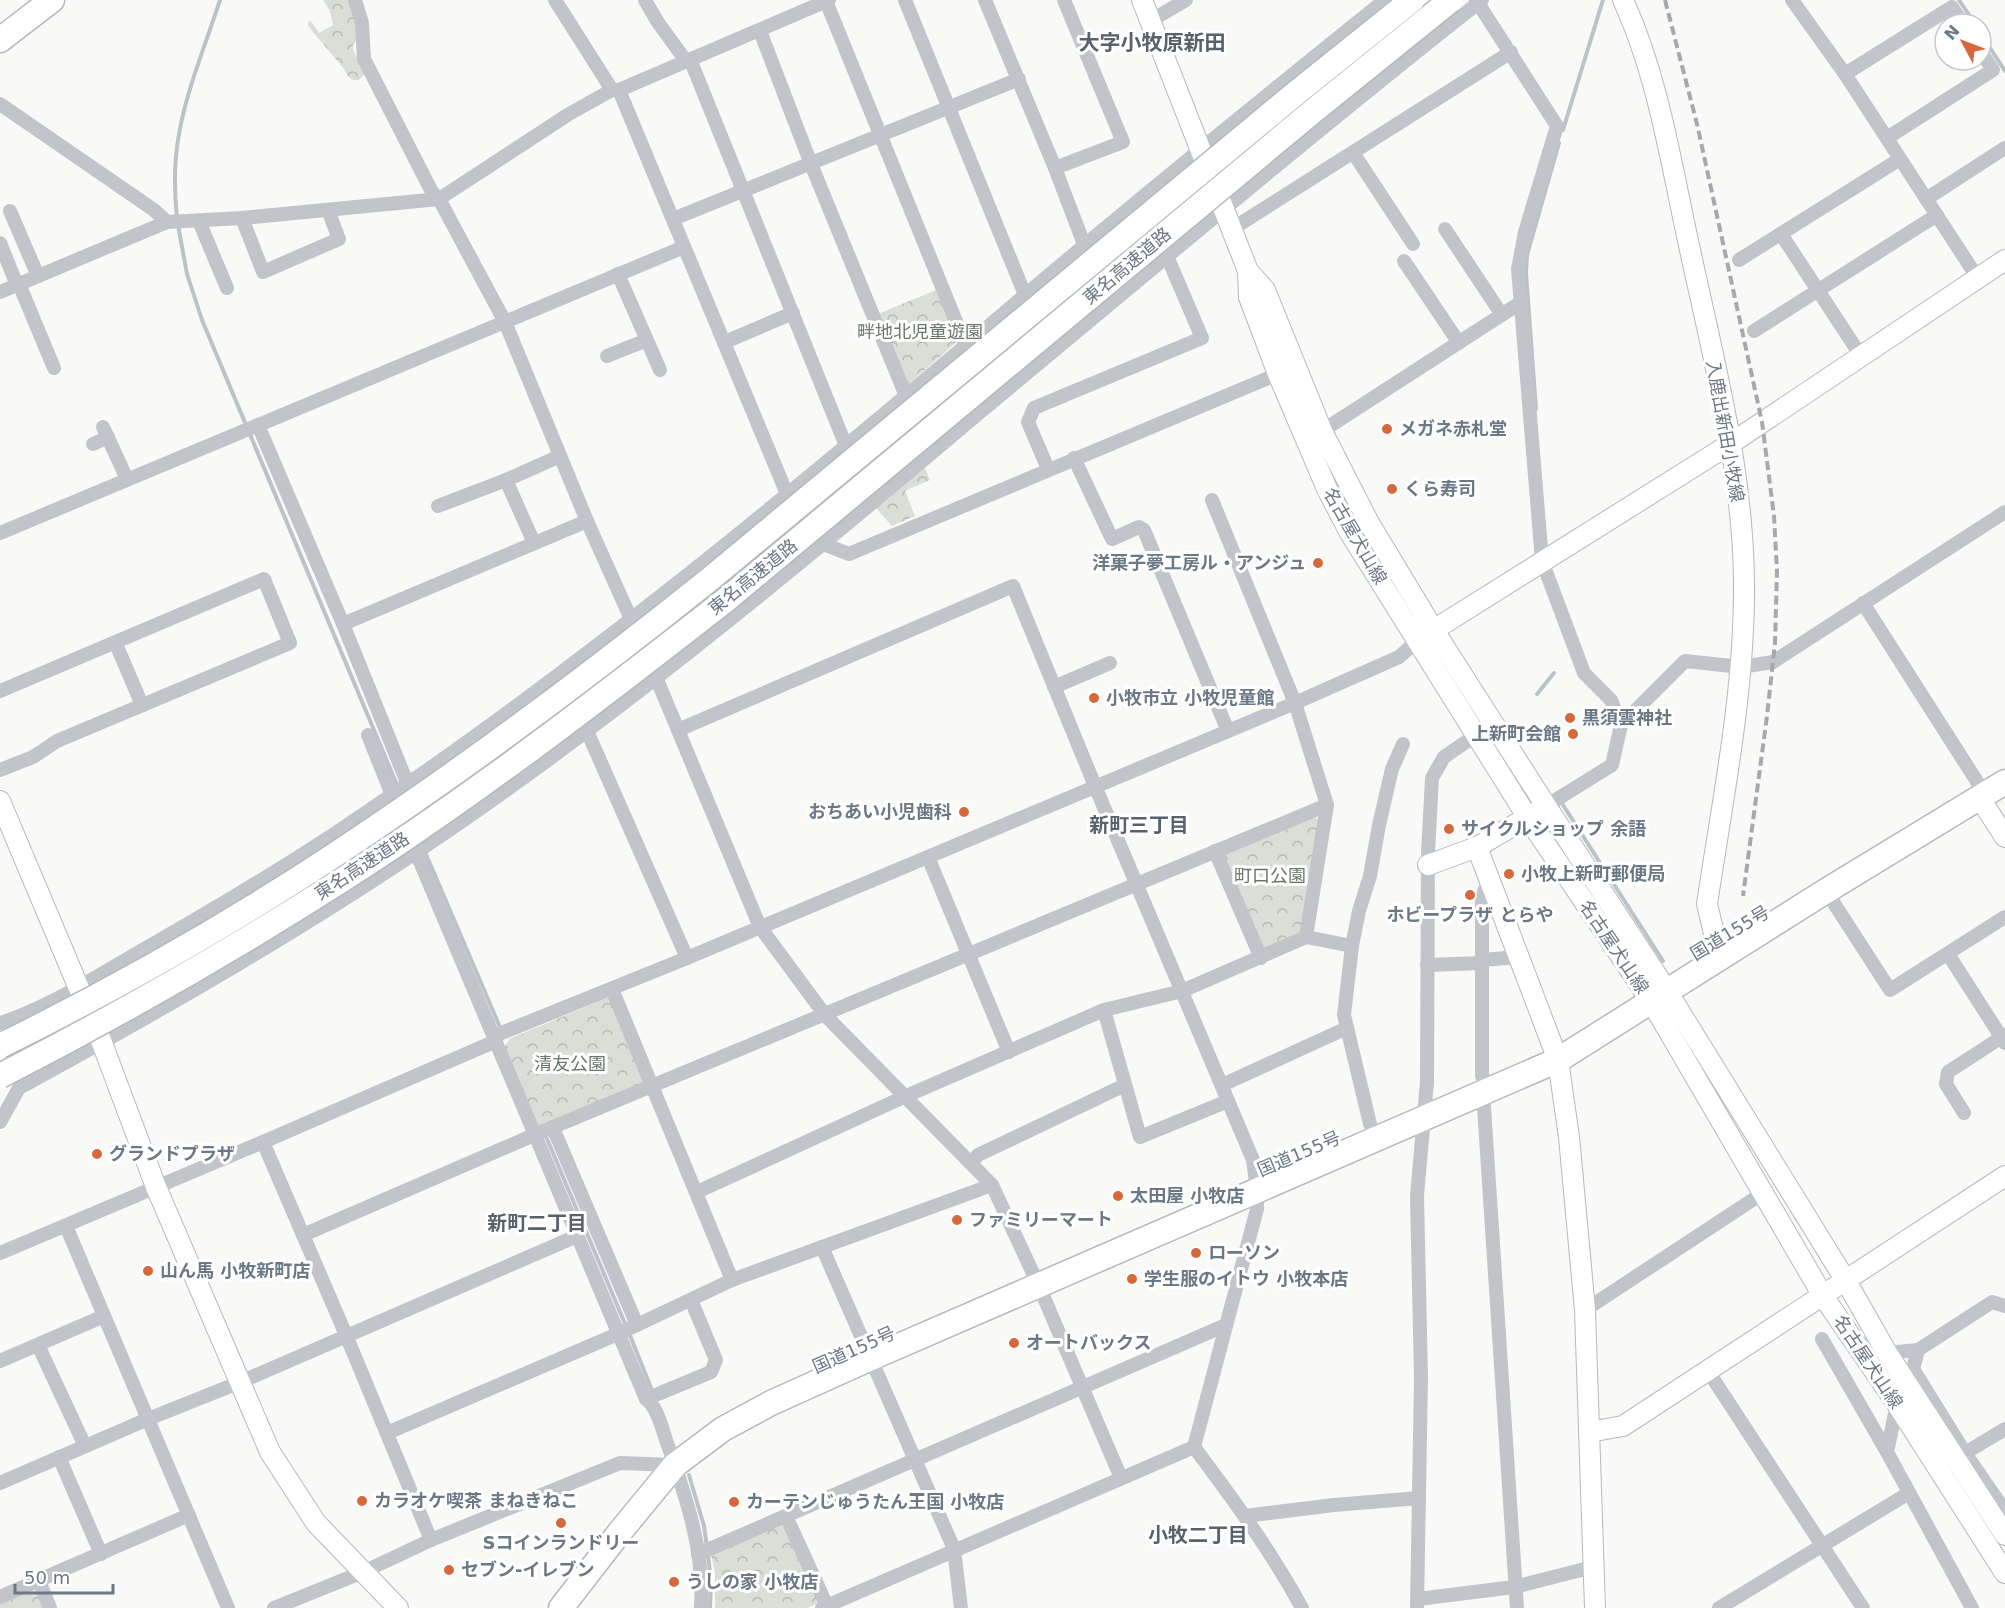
<svg xmlns="http://www.w3.org/2000/svg" width="2005" height="1608" font-family="'DejaVu Sans','Noto Sans JP',sans-serif">
<style>
.forest{fill:url(#forest-crowns)}
.lines{fill:none;stroke-linecap:round;stroke-linejoin:round}
.stream{stroke:#bac3c8;stroke-width:4}
.secondary-casing{stroke:#b4b9be;stroke-width:22}
.highway-casing{stroke:#b5b8bc;stroke-width:27}
.street{stroke:#c1c5c9;stroke-width:14}
.secondary{stroke:#fff;stroke-width:20}
.highway{stroke:#fff;stroke-width:24}
.rail{stroke:#a3a9af;stroke-width:4;stroke-dasharray:9 4.5;stroke-linecap:butt}
.highway-bridge-casing{stroke:#b5b8bc;stroke-width:27;stroke-linecap:butt}
.highway-bridge{stroke:#fff;stroke-width:24}
.poi-dot{fill:#d5693c;stroke:#fff;stroke-width:2}
.labels{text-anchor:middle;stroke-width:6;stroke-linejoin:round;paint-order:stroke}
.street-label{font-size:18px;fill:#6b7886;stroke:#fff}
.park-label{font-size:18px;fill:#677966;stroke:#fff}
.poi-label{font-size:18px;font-weight:bold;fill:#6b7886;stroke:#fff;text-anchor:start}
.neighbourhood-label{font-size:20px;font-weight:bold;fill:#58626c;stroke:#fff}
.quarter-label{font-size:21px;font-weight:bold;fill:#58626c;stroke:#fff}
</style>
<defs>
<pattern id="forest-crowns" width="20" height="18" patternUnits="userSpaceOnUse" patternTransform="scale(1.5)"><rect width="20" height="18" fill="#d9ded7"/><path d="M2 6a3 3 0 1 1 6 0M12 15a3 3 0 1 1 6 0" fill="none" stroke="#b4b9b4"/></pattern>
</defs>
<rect width="100%" height="100%" fill="#f9f9f8"/>
<!-- forest -->
<g class="forest">
<path d="M 323,0 L 350,0 L 359,38 L 353,45 L 353,49 L 365,74 L 359,80 C 350,81 348,77 344,69 L 308,26 L 308,22 L 311,21 L 319,33 L 333,25 L 330,11 Z"/>
<polygon points="936,290 958,341 907,385 878,314"/>
<polygon points="923,464 930,480 905,491 915,516 892,526 875,507"/>
<polygon points="1315,817 1319,821 1300,932 1266,949 1260,948 1223,860 1225,854"/>
<polygon points="607,998 613,1000 644,1083 538,1128 504,1049 509,1039"/>
<polygon points="781,1525 787,1528 818,1599 816,1604 807,1608 715,1608 715,1573 711,1555"/>
<polygon points="31,1590 37,1592 43,1608 0,1608 0,1603"/>
</g>
<g class="lines">
<!-- stream -->
<g class="stream">
<polyline points="1959,0 1975,24"/>
<polyline points="1981,34 2005,71"/>
<polyline points="1563,130 1603,0"/>
<path d="M 177,218 C 174,190 174,161 179,134 C 187,88 206,44 220,0"/>
<polyline points="178,225 187,274 202,320 397,785"/>
<polyline points="1536,409 1526,273 1527,255 1559,143"/>
<polyline points="1537,694 1554,673"/>
<polyline points="1563,805 1663,961"/>
<polyline points="425,852 499,1025"/>
<polyline points="547,1139 626,1326"/>
<polyline points="629,1333 653,1393"/>
<polyline points="689,1475 704,1526 707,1547"/>
<polyline points="708,1555 711,1580 710,1608"/>
</g>
<!-- secondary casing -->
<g class="secondary-casing">
<g id="secondary">
<polyline points="1142,0 1248,271 1265,290 1322,431 1369,523 1433,629 1546,806 1667,991 1846,1281 1887,1353 2005,1535"/>
<path d="M 1623,0 C 1657,74 1670,157 1687,236 C 1711,350 1743,465 1744,582 C 1745,690 1723,797 1707,904 L 1716,942"/>
<polyline points="1248,271 1249,297 1278,374 1327,489 1350,533 1528,818 1651,1001 1823,1296 1897,1404 2005,1573"/>
<polyline points="1424,636 1730,444 2005,260"/>
<polyline points="1979,797 2005,837"/>
<polyline points="0,801 102,1043 156,1187 270,1452 316,1523 398,1608"/>
<polyline points="1477,847 1558,1060 1569,1137 1585,1310 1595,1608"/>
<polyline points="1428,865 1477,847 1538,811"/>
<polyline points="1589,1432 1623,1426 2005,1176"/>
</g>
</g>
<!-- highway casing -->
<g class="highway-casing">
<g id="highway">
<polyline points="0,40 52,0"/>
<polyline points="561,1608 619,1533 675,1465 723,1429 771,1403 871,1358 1558,1060 1826,891 2005,782"/>
</g>
</g>
<!-- street -->
<g class="street">
<polyline points="355,0 362,23 364,59 432,192 439,199 505,322 587,521 635,628"/>
<polyline points="555,0 612,90"/>
<polyline points="645,0 657,21 686,61"/>
<polyline points="905,0 1025,295"/>
<polyline points="985,0 1055,168 1085,247"/>
<polyline points="1476,0 1557,126 1525,232 1518,269 1542,561 1584,673 1611,700 1621,725"/>
<polyline points="1792,0 1845,74 1977,277"/>
<polyline points="826,1 966,346"/>
<polyline points="1150,21 1186,0"/>
<polyline points="760,31 811,164 906,396"/>
<polyline points="690,59 846,446"/>
<polyline points="1845,74 1952,7 1963,24"/>
<polyline points="619,90 787,494 823,544 849,554 1278,374"/>
<polyline points="0,104 154,210 167,222"/>
<polyline points="1887,138 1993,70 1981,52"/>
<polyline points="1354,154 1413,244"/>
<polyline points="1055,168 1123,142 1064,0"/>
<polyline points="1926,199 2005,148"/>
<polyline points="10,211 38,276"/>
<polyline points="242,218 263,272 339,239 328,210"/>
<polyline points="673,219 1019,79"/>
<polyline points="199,221 227,288"/>
<polyline points="1232,229 1511,52"/>
<polyline points="1445,229 1502,315"/>
<polyline points="1781,234 1861,356"/>
<polyline points="0,243 17,285"/>
<polyline points="1739,260 1900,159"/>
<polyline points="1404,261 1459,343"/>
<polyline points="618,274 660,370"/>
<polyline points="19,284 54,368"/>
<polyline points="0,292 167,222 242,218 439,199 569,114 612,90 619,90 829,0"/>
<polyline points="1754,331 1937,215"/>
<polyline points="725,342 793,313"/>
<polyline points="607,356 647,340"/>
<polyline points="258,425 343,624 408,785"/>
<polyline points="103,427 127,479"/>
<polyline points="1322,431 1520,303"/>
<polyline points="93,444 108,437"/>
<polyline points="1074,458 1112,539 1139,527 1144,530 1228,731"/>
<polyline points="1048,469 1028,422 1034,408 1202,338 1167,256"/>
<polyline points="506,480 534,543"/>
<polyline points="438,506 506,480 560,456"/>
<polyline points="0,533 684,247"/>
<polyline points="1863,603 1985,794"/>
<polyline points="343,624 587,521"/>
<polyline points="116,644 142,705"/>
<polyline points="653,670 760,927 825,1015 992,1185 1039,1286 1121,1478"/>
<polyline points="1054,687 1110,663"/>
<polyline points="0,691 264,579 290,643 57,741 33,757 0,770"/>
<polyline points="678,730 1013,586 1095,786 1253,1160 1257,1190 1257,1209 1194,1447 822,1608"/>
<polyline points="587,731 687,958"/>
<polyline points="368,735 392,795"/>
<polyline points="1546,806 1612,765 1621,725 1685,661 1741,667 1773,662 2005,512"/>
<polyline points="1215,851 1261,958"/>
<path d="M 416,852 L 646,1399 C 657,1406 662,1428 666,1440 C 685,1493 705,1551 701,1608"/>
<polyline points="928,857 1009,1052"/>
<polyline points="1826,891 1890,990 2005,917"/>
<polyline points="1306,937 1352,946 1344,1015 1370,1124"/>
<polyline points="1352,946 1359,911 1370,876 1379,825 1392,769 1403,744"/>
<polyline points="1948,954 2005,1043"/>
<polyline points="1483,960 1518,957"/>
<polyline points="1427,965 1483,963"/>
<polyline points="612,989 732,1280"/>
<polyline points="1104,1010 1140,1137 1228,1101"/>
<path d="M 0,1023 C 47,1008 96,977 139,952 C 209,912 279,871 346,826 C 585,666 804,483 1023,297 C 1142,196 1263,98 1385,0"/>
<polyline points="494,1036 687,958 1295,703 1399,657 1417,641"/>
<polyline points="1482,1076 1482,897 1489,880"/>
<polyline points="1222,1085 1347,1028"/>
<polyline points="1483,1092 1517,1608"/>
<polyline points="1964,1113 1946,1084 1948,1072 2005,1035"/>
<path d="M 0,1122 L 19,1088 C 187,997 350,902 505,791 C 669,674 824,544 978,414 C 1145,275 1311,135 1482,0"/>
<polyline points="553,1128 637,1325"/>
<polyline points="263,1142 346,1335 431,1540"/>
<polyline points="971,1163 978,1155 1125,1085"/>
<polyline points="697,1192 906,1096 1104,1010 1182,991 1306,937 1327,805 1295,703 1212,500"/>
<polyline points="66,1226 228,1608"/>
<polyline points="303,1235 534,1135 1327,805"/>
<polyline points="822,1247 954,1549 961,1608"/>
<polyline points="0,1253 263,1142 496,1041"/>
<polyline points="1585,1310 1763,1193"/>
<polyline points="1822,1339 1887,1452 1972,1608"/>
<polyline points="38,1345 85,1446"/>
<polyline points="1918,1350 1913,1369 1965,1453 2005,1511"/>
<polyline points="1887,1353 1918,1350 1992,1302 2005,1306"/>
<polyline points="0,1361 104,1316"/>
<polyline points="1708,1371 1863,1608"/>
<polyline points="646,1399 711,1372 716,1360 691,1300"/>
<polyline points="387,1433 620,1333 732,1280 992,1185"/>
<path d="M 1194,1447 C 1233,1499 1271,1551 1302,1608"/>
<polyline points="1887,1452 1897,1404"/>
<polyline points="1965,1453 2005,1429"/>
<polyline points="59,1457 101,1554"/>
<polyline points="0,1483 148,1419 238,1383 577,1236"/>
<polyline points="786,1516 827,1606"/>
<polyline points="1245,1516 1334,1505 1419,1498"/>
<polyline points="698,1554 1226,1325"/>
<polyline points="39,1581 50,1608"/>
<polyline points="0,1597 189,1515"/>
<polyline points="1418,1599 1514,1587 1593,1567"/>
<polyline points="274,1608 363,1572 431,1540 620,1463 675,1465"/>
<polyline points="1417,1608 1421,1378 1417,1196 1427,1082 1428,853 1432,778 1444,757 1476,735"/>
<polyline points="1719,1608 1909,1493"/>
</g>
<!-- secondary -->
<use href="#secondary" class="secondary"/>
<!-- highway -->
<use href="#highway" class="highway"/>
<!-- rail -->
<polyline class="rail" points="1665,0 1697,124 1762,422 1774,516 1777,571 1775,643 1767,716 1743,896"/>
<!-- highway-bridge casing -->
<g class="highway-bridge-casing">
<g id="highway-bridge">
<path d="M 0,1046 C 113,990 225,927 330,858 C 462,771 588,677 710,579 L 1296,93 L 1412,0"/>
<path d="M 0,1076 C 117,1016 231,951 342,880 C 475,795 603,696 727,599 L 1312,112 L 1451,0"/>
</g>
</g>
<!-- highway-bridge -->
<use href="#highway-bridge" class="highway-bridge"/>
</g>
<!-- markers -->
<g class="poi-dot">
<circle cx="1387" cy="429" r="6"/>
<circle cx="1392" cy="489" r="6"/>
<circle cx="1318" cy="563" r="6"/>
<circle cx="1094" cy="698" r="6"/>
<circle cx="1570" cy="718" r="6"/>
<circle cx="1573" cy="734" r="6"/>
<circle cx="964" cy="812" r="6"/>
<circle cx="1449" cy="829" r="6"/>
<circle cx="1509" cy="874" r="6"/>
<circle cx="1470" cy="895" r="6"/>
<circle cx="97" cy="1154" r="6"/>
<circle cx="1118" cy="1196" r="6"/>
<circle cx="957" cy="1220" r="6"/>
<circle cx="1196" cy="1253" r="6"/>
<circle cx="148" cy="1271" r="6"/>
<circle cx="1132" cy="1279" r="6"/>
<circle cx="1014" cy="1343" r="6"/>
<circle cx="362" cy="1501" r="6"/>
<circle cx="734" cy="1502" r="6"/>
<circle cx="561" cy="1523" r="6"/>
<circle cx="449" cy="1570" r="6"/>
<circle cx="674" cy="1582" r="6"/>
</g>
<g class="labels">
<!-- street labels -->
<g class="street-label">
<text transform="translate(1127 266) rotate(-40)" y="6">東名高速道路</text>
<text transform="translate(1725 431) rotate(80)" y="6">入鹿出新田小牧線</text>
<text transform="translate(1355 536) rotate(60)" y="6">名古屋犬山線</text>
<text transform="translate(753 577) rotate(-39)" y="6">東名高速道路</text>
<text transform="translate(362 866) rotate(-33)" y="6">東名高速道路</text>
<text transform="translate(1730 933) rotate(-31)" y="6">国道155号</text>
<text transform="translate(1614 947) rotate(56)" y="6">名古屋犬山線</text>
<text transform="translate(1299 1154) rotate(-23)" y="6">国道155号</text>
<text transform="translate(854 1350) rotate(-24)" y="6">国道155号</text>
<text transform="translate(1868 1362) rotate(56)" y="6">名古屋犬山線</text>
</g>
<!-- park labels -->
<g class="park-label">
<text x="920" y="338">畔地北児童遊園</text>
<text x="1270" y="882">町口公園</text>
<text x="570" y="1070">清友公園</text>
</g>
<!-- poi labels -->
<g class="poi-label">
<text x="1399" y="435">メガネ赤札堂</text>
<text x="1404" y="495">くら寿司</text>
<text x="1306" y="569" text-anchor="end">洋菓子夢工房ル・アンジュ</text>
<text x="1106" y="704">小牧市立 小牧児童館</text>
<text x="1582" y="724">黒須雲神社</text>
<text x="1561" y="740" text-anchor="end">上新町会館</text>
<text x="952" y="818" text-anchor="end">おちあい小児歯科</text>
<text x="1461" y="835">サイクルショップ 余語</text>
<text x="1521" y="880">小牧上新町郵便局</text>
<text x="1470" y="921" text-anchor="middle">ホビープラザ とらや</text>
<text x="109" y="1160">グランドプラザ</text>
<text x="1130" y="1202">太田屋 小牧店</text>
<text x="969" y="1226">ファミリーマート</text>
<text x="1208" y="1259">ローソン</text>
<text x="160" y="1277">山ん馬 小牧新町店</text>
<text x="1144" y="1285">学生服のイトウ 小牧本店</text>
<text x="1026" y="1349">オートバックス</text>
<text x="374" y="1507">カラオケ喫茶 まねきねこ</text>
<text x="746" y="1508">カーテンじゅうたん王国 小牧店</text>
<text x="561" y="1549" text-anchor="middle">Sコインランドリー</text>
<text x="461" y="1576">セブン-イレブン</text>
<text x="686" y="1588">うしの家 小牧店</text>
</g>
<!-- neighbourhood labels -->
<g class="neighbourhood-label">
<text x="1139" y="832">新町三丁目</text>
<text x="537" y="1230">新町二丁目</text>
<text x="1198" y="1542">小牧二丁目</text>
</g>
<!-- quarter labels -->
<g class="quarter-label">
<text x="1152" y="50">大字小牧原新田</text>
</g>
</g>
<!-- north arrow -->
<g transform="translate(1963 42) rotate(311)"><circle r="28" fill="#ffffff" stroke="#c4c9cf" stroke-width="1.5"/>
<path d="M0-4.5L10 22L0 15L-10 22Z" fill="#d5693c"/>
<text y="-9" font-size="16" font-weight="bold" text-anchor="middle" fill="#6b7886">N</text>
</g>
<!-- scale -->
<path d="M15 1584v9h98v-9" fill="none" stroke="#6b7886" stroke-width="3"/>
<text x="24" y="1584" font-size="18" fill="#6b7886" stroke="#ffffff" stroke-width="4.5" paint-order="stroke">50 m</text>
</svg>
